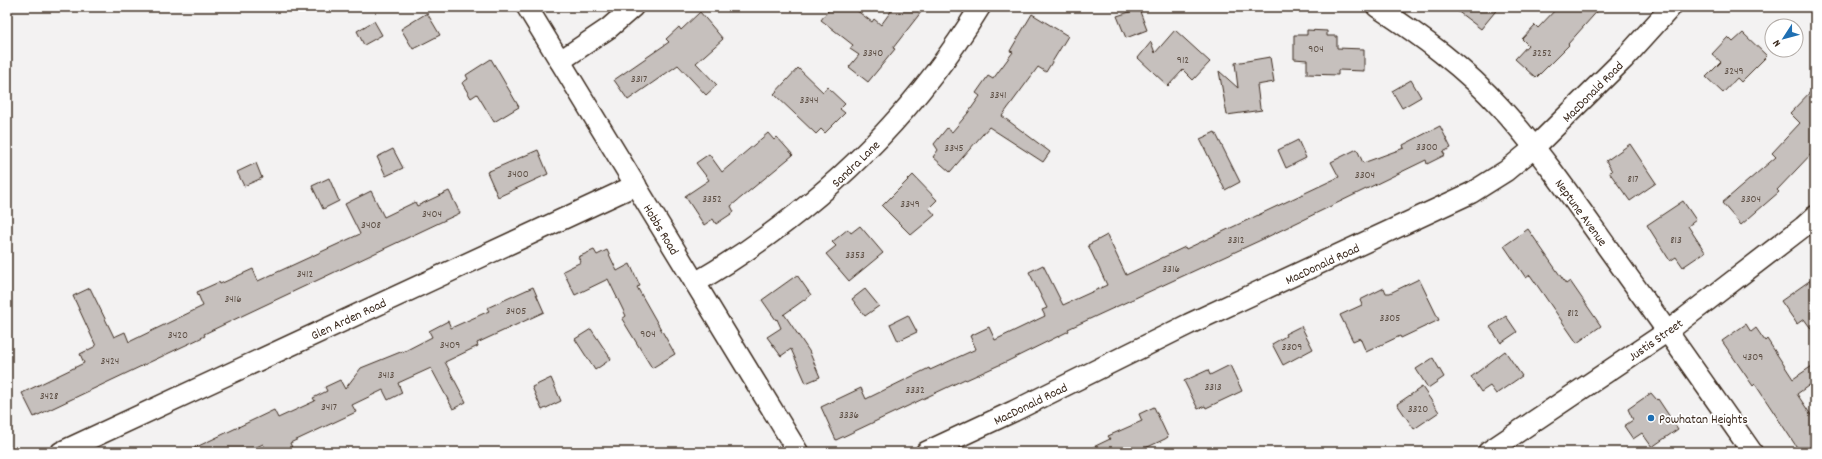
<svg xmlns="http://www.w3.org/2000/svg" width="1822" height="459" font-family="Dekko,sans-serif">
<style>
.building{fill:#c6c0bd;stroke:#3b2a1e}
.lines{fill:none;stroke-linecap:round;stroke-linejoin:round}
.minor-casing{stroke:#3b2a1e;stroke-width:23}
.minor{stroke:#fff;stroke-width:20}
.poi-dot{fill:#1f6fb2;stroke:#fff;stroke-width:1.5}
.labels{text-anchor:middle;stroke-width:3.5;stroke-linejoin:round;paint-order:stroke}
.number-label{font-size:11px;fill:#5e5046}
.street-label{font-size:13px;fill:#3b2a1e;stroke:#fff}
.poi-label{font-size:13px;fill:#3b2a1e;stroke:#fff;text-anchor:start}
</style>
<rect width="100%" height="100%" fill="#f3f2f2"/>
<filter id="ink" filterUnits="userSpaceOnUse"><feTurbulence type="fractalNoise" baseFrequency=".025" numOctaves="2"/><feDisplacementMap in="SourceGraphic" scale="8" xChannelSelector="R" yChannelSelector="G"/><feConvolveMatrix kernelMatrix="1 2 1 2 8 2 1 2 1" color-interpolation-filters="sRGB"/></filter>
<g filter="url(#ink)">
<!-- building -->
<g class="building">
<polygon points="831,7 852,7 872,22 874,19 881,25 894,7 925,7 893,48 895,49 868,82 849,67 859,55 850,49 853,45 821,20"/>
<polygon points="1452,7 1499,7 1481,29"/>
<polygon points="1558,7 1601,7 1568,44 1569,45 1536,78 1515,59 1528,45 1522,39 1535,25 1538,28"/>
<polygon points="1139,9 1147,30 1126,38 1117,16"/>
<polygon points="700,12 723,39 696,63 717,85 706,95 678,65 628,100 614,80 669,42 666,39 679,27 681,30"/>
<polygon points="427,13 440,35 413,49 401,29"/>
<polygon points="1032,14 1068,36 1046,72 1038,67 1002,116 1050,152 1043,162 989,127 950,172 933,157 938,150 934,144 947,128 952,132 968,113 980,96 976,93 988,76 993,79 1013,52 1010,51"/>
<polygon points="374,21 382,35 364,45 357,31"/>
<polygon points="1175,30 1210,62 1193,80 1183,70 1168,86 1138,58 1151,42 1155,53"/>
<polygon points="1307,30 1327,31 1327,36 1337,36 1337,48 1364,49 1364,71 1338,70 1338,75 1307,74 1307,60 1294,59 1294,35 1307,35"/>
<polygon points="1743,33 1767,56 1741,82 1737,78 1723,93 1706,77 1721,62 1712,54 1728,37 1733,42"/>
<polygon points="1270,57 1274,82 1257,85 1260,108 1262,110 1227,115 1219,71 1238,88 1235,63"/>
<polygon points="491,59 519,107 494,122 477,94 471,98 462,83 468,79 466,75"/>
<polygon points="798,68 823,92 827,87 845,104 840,109 845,113 825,133 821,129 816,134 774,94"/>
<polygon points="1411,80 1421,97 1402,108 1392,91"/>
<polygon points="1815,87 1815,150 1777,190 1779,192 1741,225 1722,203 1776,157 1772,153 1800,123 1790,113"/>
<polygon points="1440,126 1451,148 1443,152 1445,155 1427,164 1426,160 1261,240 1068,329 1069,331 1008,361 966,380 965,379 836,440 821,407 861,388 866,399 929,368 930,370 976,349 970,336 989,327 995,340 1045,316 1042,310 1047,308 1029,272 1043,265 1063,305 1107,285 1088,245 1098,240 1107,235 1126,275 1185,247 1186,249 1339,177 1331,162 1357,149 1363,163 1404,148 1403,145"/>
<polygon points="1215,132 1240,182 1225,190 1200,139"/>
<polygon points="768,133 774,140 777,137 793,155 731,206 734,212 716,224 713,219 704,225 685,196 709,180 696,163 709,154 722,172"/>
<polygon points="1298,140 1306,158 1286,168 1278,150"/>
<polygon points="1630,144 1656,183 1630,201 1609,172 1612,171 1606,161"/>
<polygon points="393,149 403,168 386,176 377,157"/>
<polygon points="538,150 548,174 498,197 487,172"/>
<polygon points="256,163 262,178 244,186 237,172"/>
<polygon points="913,175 937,200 929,208 935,215 911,235 882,206"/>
<polygon points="329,178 339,201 323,209 312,186"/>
<polygon points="371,191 384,217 415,202 417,206 449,191 460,213 248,313 204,334 205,336 34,417 22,393 84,363 80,354 96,346 73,296 90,288 114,337 125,332 129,342 203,306 197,292 219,282 220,284 253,269 258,281 360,234 345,204"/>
<polygon points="1683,201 1696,220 1688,226 1705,252 1683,267 1676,257 1670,261 1647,225"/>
<polygon points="860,226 883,253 849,281 826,254 836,246 832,242 848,229 851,233"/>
<polygon points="1528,229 1566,284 1570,281 1601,326 1577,343 1530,275 1526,278 1504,246"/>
<polygon points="594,250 597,255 607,250 617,271 630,264 640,286 637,287 675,354 652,368 622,319 626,316 608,279 575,295 563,271 581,262 578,257"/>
<polygon points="797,275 811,295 783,315 784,314 809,351 820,377 806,383 791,349 781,356 767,337 781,328 777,319 776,320 762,300"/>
<polygon points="1815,277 1815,334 1804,319 1797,324 1781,301"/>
<polygon points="1419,279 1439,320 1401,338 1400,336 1366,352 1360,338 1353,341 1340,315 1362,305 1360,300 1384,288 1386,293 1390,293"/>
<polygon points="533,287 544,312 477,343 478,346 445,362 466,402 453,409 431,368 398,383 402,393 388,400 383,390 352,405 356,412 290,443 294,452 267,452 263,444 246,452 186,452 274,410 278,418 315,401 313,398 327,391 325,387 340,380 345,389 361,368 403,351 403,352 432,337 429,331 448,321 451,328 489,311 487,308"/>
<polygon points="865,289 879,306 865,316 852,299"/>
<polygon points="908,315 917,332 898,341 890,324"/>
<polygon points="1506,316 1517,332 1501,343 1490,327"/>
<polygon points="1746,324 1751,332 1756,328 1765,341 1767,339 1793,379 1815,364 1815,381 1797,394 1815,421 1815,452 1800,452 1755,384 1753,386 1722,341"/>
<polygon points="1301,326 1313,349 1283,365 1272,344 1286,336 1285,334"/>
<polygon points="591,329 611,359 595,370 575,339"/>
<polygon points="1505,351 1522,376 1496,394 1490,386 1481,392 1471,377"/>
<polygon points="1433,358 1444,377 1428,388 1416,369"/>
<polygon points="1230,365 1242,391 1206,408 1205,406 1198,409 1184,381 1208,370 1210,375"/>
<polygon points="551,378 561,401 542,410 532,387"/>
<polygon points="1422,387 1439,412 1414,429 1397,404"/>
<polygon points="1651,393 1657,400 1658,399 1678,429 1652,447 1642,433 1633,439 1624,426 1633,420 1628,409"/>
<polygon points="1154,407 1168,437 1165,439 1137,452 1083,452 1110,439 1108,436 1142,421 1139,414"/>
</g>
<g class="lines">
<!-- minor casing -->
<g class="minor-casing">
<g id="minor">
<polyline points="527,7 798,452"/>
<path d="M 1377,7 C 1421,36 1465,68 1501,108 C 1540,151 1573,199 1607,247 C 1656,315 1704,383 1752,452"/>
<polyline points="560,61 609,28 633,7"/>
<path d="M 695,283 C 813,214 908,124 980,7"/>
<polyline points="61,452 636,185"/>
<polyline points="926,452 1014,411 1189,324 1471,193 1506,171 1535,147 1624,59 1671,7"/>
<polyline points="1488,452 1668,331 1803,227 1815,216"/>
</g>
</g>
<!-- minor -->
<use href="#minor" class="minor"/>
</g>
</g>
<!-- markers -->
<circle class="poi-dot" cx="1651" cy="418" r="4"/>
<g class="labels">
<!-- number labels -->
<g class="number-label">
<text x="1316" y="52">904</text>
<text x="873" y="56">3340</text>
<text x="1542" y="56">3252</text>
<text x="1183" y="63">912</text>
<text x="1734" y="74">3249</text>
<text x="639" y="82">3317</text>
<text x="998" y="98">3341</text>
<text x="809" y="103">3344</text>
<text x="1427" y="150">3300</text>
<text x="954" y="151">3345</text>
<text x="518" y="177">3400</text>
<text x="1365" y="178">3304</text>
<text x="1633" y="182">817</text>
<text x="712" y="202">3352</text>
<text x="1751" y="202">3304</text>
<text x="910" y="207">3349</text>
<text x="432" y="217">3404</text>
<text x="371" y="228">3408</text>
<text x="1236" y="243">3312</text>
<text x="1676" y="243">813</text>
<text x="855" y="258">3353</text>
<text x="1171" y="272">3316</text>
<text x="305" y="277">3412</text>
<text x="233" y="302">3416</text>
<text x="516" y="314">3405</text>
<text x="1573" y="316">812</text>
<text x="1390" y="321">3305</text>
<text x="648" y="337">904</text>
<text x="178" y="338">3420</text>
<text x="450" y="348">3409</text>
<text x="1292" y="350">3309</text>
<text x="1753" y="360">4309</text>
<text x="110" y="364">3424</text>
<text x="386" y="378">3413</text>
<text x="1213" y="390">3313</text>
<text x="915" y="393">3332</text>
<text x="49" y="399">3428</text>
<text x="329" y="410">3417</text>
<text x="1418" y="412">3320</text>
<text x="849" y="418">3336</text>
</g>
<!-- street labels -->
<g class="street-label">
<text transform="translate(1592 91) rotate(-45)" y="5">MacDonald Road</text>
<text transform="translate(855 163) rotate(-44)" y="5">Sandra Lane</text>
<text transform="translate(1582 212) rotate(54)" y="5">Neptune Avenue</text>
<text transform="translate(662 229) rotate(59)" y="5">Hobbs Road</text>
<text transform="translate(1322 263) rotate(-25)" y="5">MacDonald Road</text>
<text transform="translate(348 318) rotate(-25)" y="5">Glen Arden Road</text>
<text transform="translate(1655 339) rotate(-35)" y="5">Justis Street</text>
<text transform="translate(1030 403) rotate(-26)" y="5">MacDonald Road</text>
</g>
<!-- poi labels -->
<g class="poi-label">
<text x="1659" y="423">Powhatan Heights</text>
</g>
</g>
<!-- margin -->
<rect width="1822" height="459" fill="none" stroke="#fff" stroke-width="24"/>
<rect x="12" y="12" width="1798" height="435" fill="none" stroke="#3b2a1e" stroke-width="1.5" filter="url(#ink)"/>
<!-- north arrow -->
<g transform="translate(1784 38) rotate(234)"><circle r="19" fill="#ffffff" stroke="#b1aaa5"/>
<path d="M0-3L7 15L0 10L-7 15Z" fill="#1f6fb2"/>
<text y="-6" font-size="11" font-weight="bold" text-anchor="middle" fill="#3b2a1e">N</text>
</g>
</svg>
